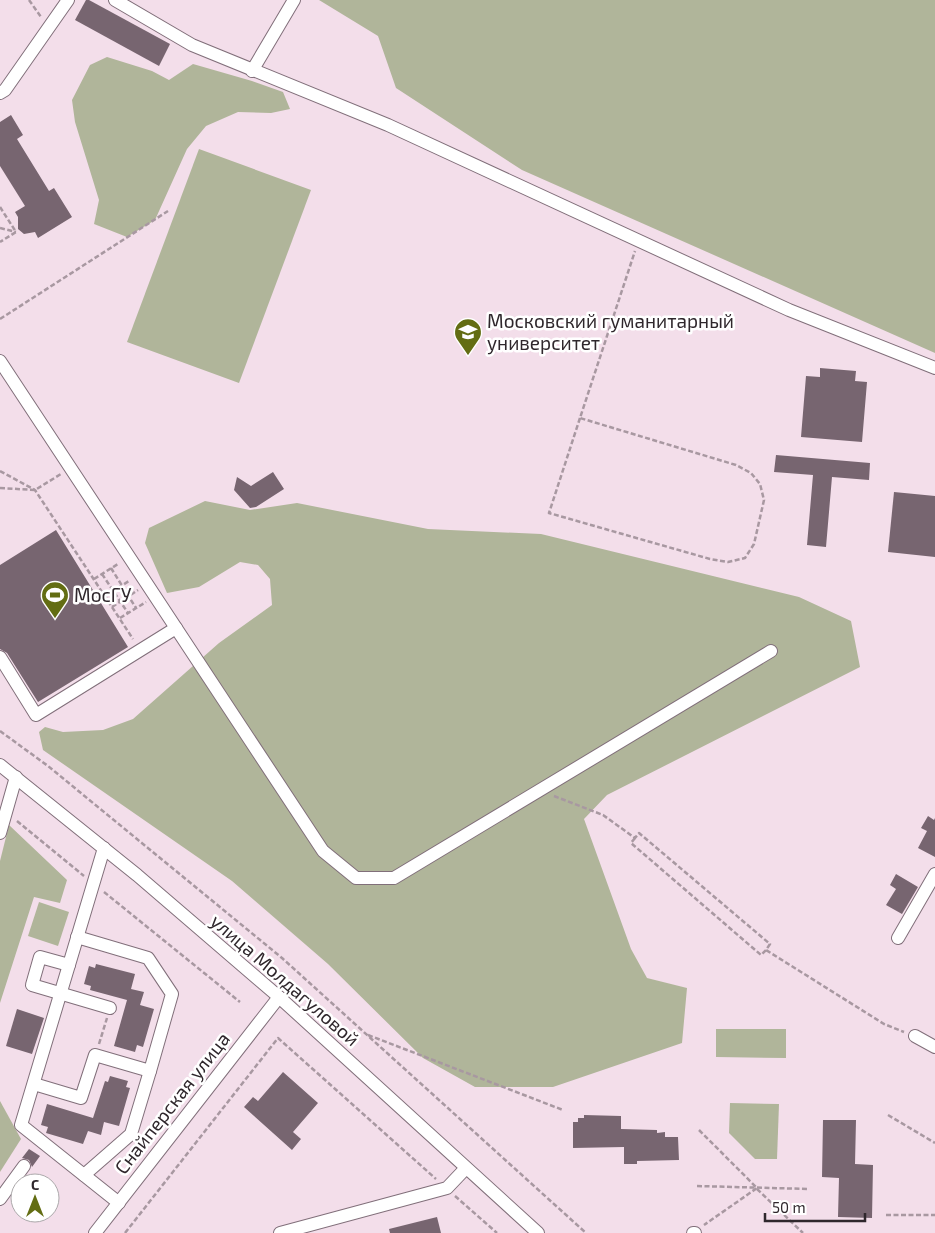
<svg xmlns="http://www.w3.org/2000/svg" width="935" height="1233" font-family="'Exo 2',sans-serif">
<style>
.green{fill:#b0b59a}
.building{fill:#776570}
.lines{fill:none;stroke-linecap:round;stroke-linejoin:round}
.minor-casing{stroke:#816f7a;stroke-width:14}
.path{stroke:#a898a1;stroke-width:2.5;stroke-dasharray:5 2.5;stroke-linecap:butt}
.minor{stroke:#fff;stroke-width:12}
.labels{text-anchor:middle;stroke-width:5;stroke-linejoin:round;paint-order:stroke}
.poi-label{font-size:19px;fill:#2f272c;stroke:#fff;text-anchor:start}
.street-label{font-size:19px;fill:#2f272c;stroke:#fff}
</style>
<rect width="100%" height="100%" fill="#f3deea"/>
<!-- green -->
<g class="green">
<polygon points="319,0 935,0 935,353 522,170 396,88 378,36"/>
<polygon points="107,57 152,71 169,80 193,64 252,81 283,92 290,109 271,113 238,112 206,126 187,149 155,220 127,237 94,224 99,200 75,122 72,100 90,65"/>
<polygon points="199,149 311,190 239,383 127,342"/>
<polygon points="205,501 250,510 297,503 428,529 541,534 799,597 851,621 860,667 607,795 584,819 631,949 647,978 687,988 682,1043 553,1087 475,1087 423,1058 328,964 232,881 43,750 39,732 45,727 63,732 103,730 133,719 219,643 272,605 270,579 258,565 240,562 199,587 167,593 145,543 149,528"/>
<polygon points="9,825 67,880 60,903 34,897 0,1003 0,861"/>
<polygon points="39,902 69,912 58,946 28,936"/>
<polygon points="716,1029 786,1029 786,1058 716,1057"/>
<polygon points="0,1101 21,1139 0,1172"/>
<polygon points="730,1103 779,1104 777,1159 755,1159 729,1133"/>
</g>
<!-- building -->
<g class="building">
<polygon points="86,0 89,0 170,44 159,66 75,20"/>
<polygon points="11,115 23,135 17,139 49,191 54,188 72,217 38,238 35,232 24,234 18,229 18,217 15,212 25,206 0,166 0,122"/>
<polygon points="820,368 856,371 855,381 867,382 862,442 801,437 806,376 820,377"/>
<polygon points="776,455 870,463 869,480 832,477 826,547 807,545 813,475 774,472"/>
<polygon points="273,472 284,489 256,507 250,508 234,490 237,477 251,486"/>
<polygon points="894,492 935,496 935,557 888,552"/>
<polygon points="56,530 128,647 38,702 7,653 0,649 0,565"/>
<polygon points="928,816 934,820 935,818 935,857 918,848 927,831 921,828"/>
<polygon points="896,874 918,887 902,914 886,905 896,889 890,885"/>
<polygon points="96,964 135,974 131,989 144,992 140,1005 154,1009 143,1047 137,1045 135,1052 114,1046 127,1000 90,990 91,986 84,984 89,966 95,968"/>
<polygon points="17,1009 44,1018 32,1054 6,1046"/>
<polygon points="283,1072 318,1103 293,1132 301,1139 292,1150 244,1107 253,1097 258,1101"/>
<polygon points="110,1076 128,1081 126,1087 130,1088 119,1126 104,1122 101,1135 88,1131 83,1144 46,1133 48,1127 41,1125 47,1104 93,1118 105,1081 108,1082"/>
<polygon points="584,1115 621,1116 621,1129 657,1130 657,1133 665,1132 665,1137 678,1137 679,1160 637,1161 637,1164 624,1164 624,1147 573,1148 573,1122 578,1122 578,1118 584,1118"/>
<polygon points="823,1120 856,1120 855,1164 873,1165 872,1218 838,1217 839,1178 822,1177"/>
<polygon points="29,1149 40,1156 32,1167 29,1160 22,1158"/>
<polygon points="437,1217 441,1233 390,1233 389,1229"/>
</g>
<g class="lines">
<!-- minor casing -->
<g class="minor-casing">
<g id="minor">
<polyline points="115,0 192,45 388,125 789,310 935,368"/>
<polyline points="252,71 294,0"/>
<polyline points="0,93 5,90 68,0"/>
<polyline points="0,361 323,851 356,878 394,878 771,651"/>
<polyline points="0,657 36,715 176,628"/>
<polyline points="0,765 137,875 279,997 538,1233"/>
<polyline points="0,833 16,777"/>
<polyline points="104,848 21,1125 119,1203"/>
<polyline points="898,938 935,874"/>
<polyline points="69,965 40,957 32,985 110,1008"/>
<polyline points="915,1036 935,1047"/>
<polyline points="34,1084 81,1098 95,1055 150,1071 172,994 148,958 77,937"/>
<polyline points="84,1175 131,1134 150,1071"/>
<polyline points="0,1199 24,1166"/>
<polyline points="95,1233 279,997"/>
<polyline points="280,1233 447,1188 466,1168"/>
<polyline points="693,1233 695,1233"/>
</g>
</g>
<!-- path -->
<g class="path">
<polyline points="29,0 41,17"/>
<polyline points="0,207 16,232 0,242"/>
<polyline points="0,228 16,232"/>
<polyline points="0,319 168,211"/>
<polyline points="580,418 549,513 710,559 728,562 745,558 754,544 764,500 760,484 751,473 736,465 580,418 635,251"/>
<polyline points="0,471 35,490 133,639"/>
<polyline points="0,488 35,490 61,474"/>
<polyline points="111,568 136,608"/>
<polyline points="102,574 128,613"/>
<polyline points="94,579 118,564"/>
<polyline points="105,596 129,581"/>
<polyline points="112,607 138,590"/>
<polyline points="120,618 146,602"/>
<polyline points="0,731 48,766 282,958 586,1233"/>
<polyline points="554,796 603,815 635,838 639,833 770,944 766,950 884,1024 904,1032"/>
<polyline points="17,821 84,876"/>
<polyline points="635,838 631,843 761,955 766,950"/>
<polyline points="104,892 240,1002"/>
<polyline points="368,1035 563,1110"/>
<polyline points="99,1044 107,1018"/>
<polyline points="888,1115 935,1143"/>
<polyline points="699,1130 757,1188 704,1225"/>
<polyline points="697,1186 809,1189"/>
<polyline points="757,1189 803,1233"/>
<polyline points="455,1196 497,1233"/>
<polyline points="886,1215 935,1215"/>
<polyline points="125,1233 278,1038 436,1179"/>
</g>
<!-- minor -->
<use href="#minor" class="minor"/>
</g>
<!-- icons -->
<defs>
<g id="university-pin" transform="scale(1.4375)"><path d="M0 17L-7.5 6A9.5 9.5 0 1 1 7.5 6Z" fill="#636d13" stroke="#fff"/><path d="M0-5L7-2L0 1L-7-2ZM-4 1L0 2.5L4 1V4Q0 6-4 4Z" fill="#fff"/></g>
<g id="stadium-pin" transform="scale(1.4375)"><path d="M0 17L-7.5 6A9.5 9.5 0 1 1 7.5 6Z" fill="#636d13" stroke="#fff"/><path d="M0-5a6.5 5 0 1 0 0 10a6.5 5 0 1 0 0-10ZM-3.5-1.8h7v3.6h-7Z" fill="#fff"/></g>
</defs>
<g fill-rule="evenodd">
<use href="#university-pin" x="468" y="332"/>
<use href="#stadium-pin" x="55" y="595"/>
</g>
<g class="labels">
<!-- poi labels -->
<g class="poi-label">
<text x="487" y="328">Московский гуманитарный<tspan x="487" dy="22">университет</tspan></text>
<text x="74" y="602">МосГУ</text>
</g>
<!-- street labels -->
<g class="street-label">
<text transform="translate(285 980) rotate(41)" y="7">улица Молдагуловой</text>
<text transform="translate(172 1103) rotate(-52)" y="7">Снайперская улица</text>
</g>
</g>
<!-- north arrow -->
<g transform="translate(35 1198)"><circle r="24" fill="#ffffff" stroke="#aca9ab"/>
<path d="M0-4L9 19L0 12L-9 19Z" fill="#636d13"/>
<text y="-8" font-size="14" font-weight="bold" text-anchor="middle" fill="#2f272c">С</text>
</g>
<!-- scale -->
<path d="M765 1213v8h100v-8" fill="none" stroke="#2f272c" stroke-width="2.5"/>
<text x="772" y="1213" font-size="15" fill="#2f272c" stroke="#ffffff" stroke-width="4" paint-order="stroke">50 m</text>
</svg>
